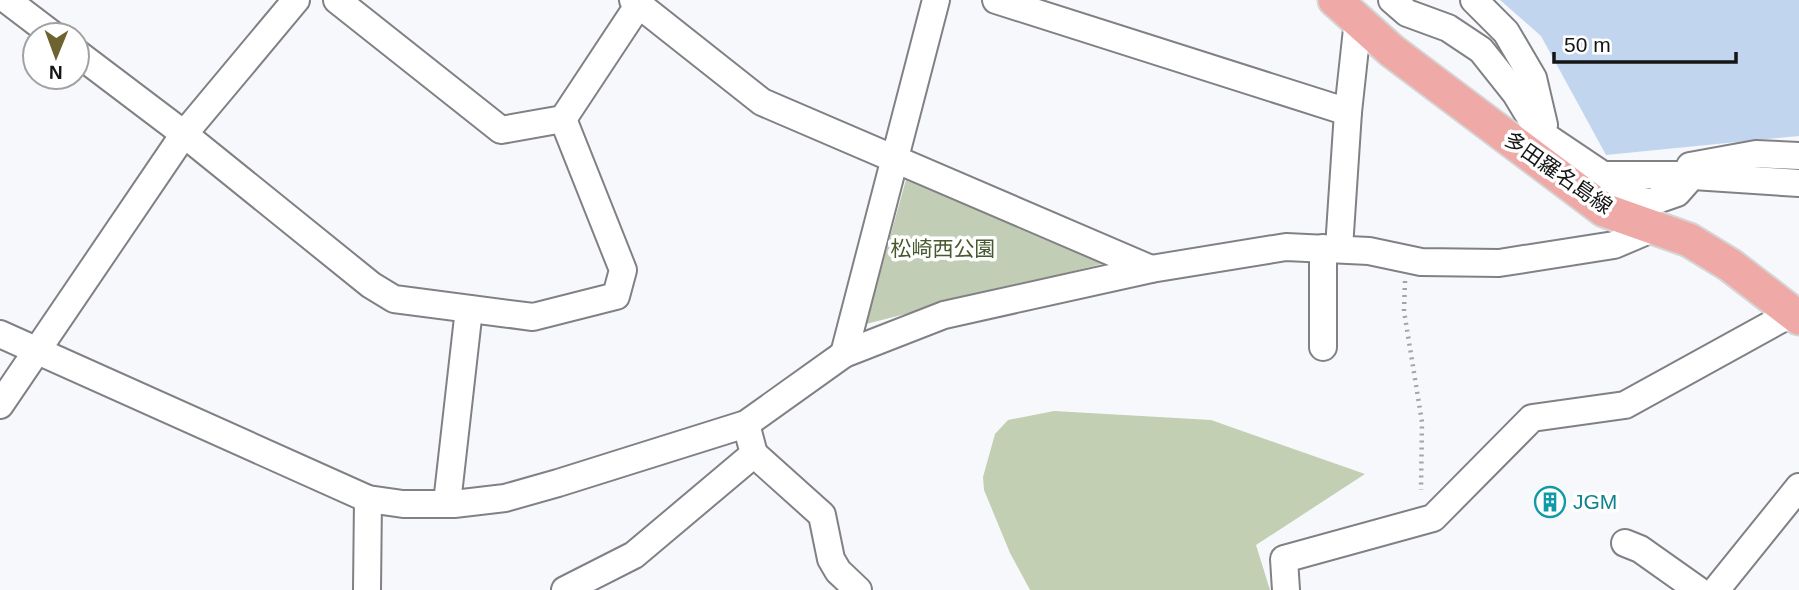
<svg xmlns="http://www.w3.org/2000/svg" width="1799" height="590" font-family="Arial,'Noto Sans JP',sans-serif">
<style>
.green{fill:#c1cdb4}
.forest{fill:#c2cfb3}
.water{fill:#c1d6ee}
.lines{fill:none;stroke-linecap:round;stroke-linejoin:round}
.minor-casing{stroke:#818185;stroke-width:30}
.major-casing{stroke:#d5d5d5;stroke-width:37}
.path{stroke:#a3a4a7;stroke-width:4.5;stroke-dasharray:2 5;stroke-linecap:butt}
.minor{stroke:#fff;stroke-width:26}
.major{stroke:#efaaa8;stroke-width:33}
.labels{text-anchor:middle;stroke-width:7;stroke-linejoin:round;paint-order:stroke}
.street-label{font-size:21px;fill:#151516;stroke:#fff}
.park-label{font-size:21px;fill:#47592d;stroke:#fff}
.culture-label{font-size:21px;fill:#0d838f;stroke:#fff;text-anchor:start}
</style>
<rect width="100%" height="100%" fill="#f7f8fc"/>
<!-- green -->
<polygon class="green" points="907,176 1109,262 866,324"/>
<!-- forest -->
<polygon class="forest" points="1054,411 1211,420 1365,474 1256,545 1270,590 1030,590 1010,553 996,519 984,490 983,477 995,434 1008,420"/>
<!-- water -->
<polygon class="water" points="1500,0 1799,0 1799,136 1606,155 1541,36"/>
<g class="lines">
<!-- minor casing -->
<g class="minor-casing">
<g id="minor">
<polyline points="7,0 53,35"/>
<polyline points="337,0 501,130 563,119 639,4"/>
<polyline points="633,0 762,102 1151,269"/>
<polyline points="996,0 1348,112"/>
<polyline points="1392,0 1407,13 1448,28 1481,50 1516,94 1539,132 1603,175 1678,175 1799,183"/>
<polyline points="1474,0 1506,32 1533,78 1544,125"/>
<polyline points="77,53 184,134 371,285 394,299 533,317 616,296 623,270 563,119"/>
<polyline points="1690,166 1756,154 1799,156"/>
<polyline points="1599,173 1598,182 1618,197 1651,202 1677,193 1692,176"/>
<polyline points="1323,248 1323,347"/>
<polyline points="1339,248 1348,112 1358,20"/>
<polyline points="0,334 368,499 403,504 454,504 505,498 558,483 746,424 844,354 944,315 1151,269 1286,247 1369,251 1421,262 1499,263 1614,245 1654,228"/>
<polyline points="844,354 936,0"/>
<polyline points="0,405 184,134 296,0"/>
<polyline points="754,454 822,515 831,559 838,571 858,590"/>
<polyline points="447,503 469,309"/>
<polyline points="1625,543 1640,549 1698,590"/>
<polyline points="367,590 368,499"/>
<polyline points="565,590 634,555 754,454 746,424"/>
<polyline points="1286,590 1284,559 1433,518 1532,418 1625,405 1792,313"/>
<polyline points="1716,590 1799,487"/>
</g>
</g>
<!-- major casing -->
<g class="major-casing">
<polyline id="major" points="1335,0 1392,51 1604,210 1689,240 1730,265 1799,318"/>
</g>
<!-- path -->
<polyline class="path" points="1405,281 1404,311 1422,422 1421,490"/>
<!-- minor -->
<use href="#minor" class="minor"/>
<!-- major -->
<use href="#major" class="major"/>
</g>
<!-- icons -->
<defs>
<g id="building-ring" transform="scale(1.575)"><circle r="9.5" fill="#fff" stroke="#0f9aa8" stroke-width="1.5"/><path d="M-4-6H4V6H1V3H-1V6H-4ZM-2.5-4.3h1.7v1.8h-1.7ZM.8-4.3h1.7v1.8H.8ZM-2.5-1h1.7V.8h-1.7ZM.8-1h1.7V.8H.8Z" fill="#0f9aa8"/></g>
</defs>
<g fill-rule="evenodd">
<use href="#building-ring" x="1550" y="502"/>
</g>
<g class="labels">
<!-- street labels -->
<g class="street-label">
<text transform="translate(1558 173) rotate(35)" y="7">多田羅名島線</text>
</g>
<!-- park labels -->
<g class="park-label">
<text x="943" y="256">松崎西公園</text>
</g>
<!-- culture labels -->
<g class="culture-label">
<text x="1573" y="509">JGM</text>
</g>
</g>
<!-- north arrow -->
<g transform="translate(56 56) rotate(181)"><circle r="33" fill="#ffffff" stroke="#a1a1a2" stroke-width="2"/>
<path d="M0-5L12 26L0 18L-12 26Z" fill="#6d6330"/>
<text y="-10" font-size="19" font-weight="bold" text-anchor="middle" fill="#151516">N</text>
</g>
<!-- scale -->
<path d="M1554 52v10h182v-10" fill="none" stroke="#151516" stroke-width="3.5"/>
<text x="1564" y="52" font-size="21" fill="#151516" stroke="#ffffff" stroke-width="5" paint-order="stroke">50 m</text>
</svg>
